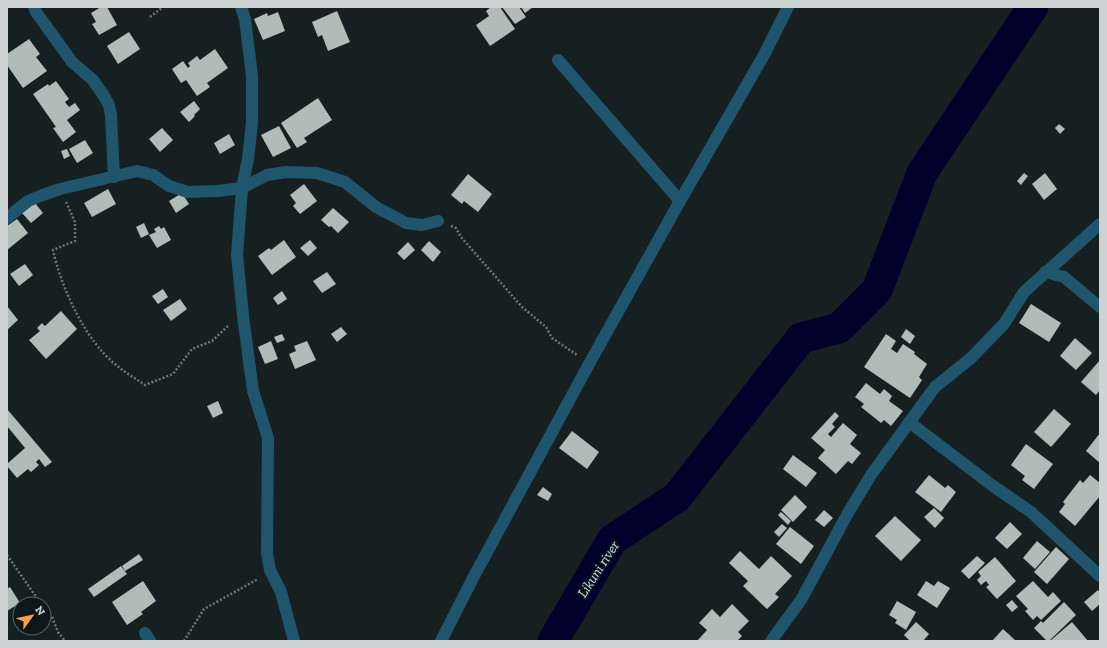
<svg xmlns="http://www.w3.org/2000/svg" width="1107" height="648" font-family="'Zilla Slab',serif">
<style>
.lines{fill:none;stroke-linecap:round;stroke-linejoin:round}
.river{stroke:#00022b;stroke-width:31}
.building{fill:#b1bcb8}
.path{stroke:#6e7676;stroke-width:2.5;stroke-dasharray:2 2;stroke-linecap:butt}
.minor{stroke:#20566d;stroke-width:12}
.labels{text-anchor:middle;stroke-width:4;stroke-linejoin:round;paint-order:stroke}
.water-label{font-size:14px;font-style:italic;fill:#cae0fe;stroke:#0e1717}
</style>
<rect width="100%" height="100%" fill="#172021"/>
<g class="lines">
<!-- river -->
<polyline class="river" points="553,641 612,540 677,497 801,338 839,328 877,290 922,173 1033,7"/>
</g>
<!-- building -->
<g class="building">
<polygon points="101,7 107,7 117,25 99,35 92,24 96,22 91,13"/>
<polygon points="491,7 500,7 515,29 490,46 476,25 489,16 486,11"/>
<polygon points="502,7 519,7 526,17 515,24"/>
<polygon points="521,7 533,7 525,13"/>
<polygon points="337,11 350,42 328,51 322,35 318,37 312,22"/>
<polygon points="278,12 285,31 263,40 254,19 267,13 268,16"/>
<polygon points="129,32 140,49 118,64 107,46"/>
<polygon points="29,39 40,54 36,57 47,71 23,88 7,65 7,54"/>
<polygon points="215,49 228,68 207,83 210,87 197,96 186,80 181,83 172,69 183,61 188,68 190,66 188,63 197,56 200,60"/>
<polygon points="56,81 69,99 65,102 69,107 75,103 80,110 67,120 76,132 63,142 53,128 56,127 33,94 48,84 49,86"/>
<polygon points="318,98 332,120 304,138 307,142 297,148 281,123"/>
<polygon points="194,101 200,109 194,115 195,116 189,122 180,112"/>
<polygon points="1059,124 1065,129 1060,134 1055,128"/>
<polygon points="279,126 291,148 273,157 261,135"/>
<polygon points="162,128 173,140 160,152 149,139"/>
<polygon points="229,134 235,145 220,154 214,143"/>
<polygon points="85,140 93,153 77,163 69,149"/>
<polygon points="67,149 70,156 64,159 61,151"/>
<polygon points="1024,173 1028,176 1021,185 1017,181"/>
<polygon points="1045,173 1057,189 1044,200 1032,184"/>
<polygon points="468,174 492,194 478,212 464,201 462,204 451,195"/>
<polygon points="304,184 317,201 300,214 293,206 296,203 290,195"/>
<polygon points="108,189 116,204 92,217 84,203"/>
<polygon points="182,193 189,204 176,213 169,201"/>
<polygon points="35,203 43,213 31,223 22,213"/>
<polygon points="333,208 349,222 338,233 331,226 329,227 321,220"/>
<polygon points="17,219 28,233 7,250 7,226"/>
<polygon points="144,223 149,234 141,238 136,227"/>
<polygon points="159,226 161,229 164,227 171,240 157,248 149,235 156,232 154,229"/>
<polygon points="284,240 296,257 272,275 258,256 269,248 271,250"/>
<polygon points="310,240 317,248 308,256 300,248"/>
<polygon points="429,241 441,252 433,262 421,250"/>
<polygon points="408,242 415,250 404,260 397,253"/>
<polygon points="25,264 33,275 19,286 10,274"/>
<polygon points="327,272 336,284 322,293 313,281"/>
<polygon points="163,289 168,297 158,304 152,296"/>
<polygon points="282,291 287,299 278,305 273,298"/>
<polygon points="180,299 187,309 171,321 163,310"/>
<polygon points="1031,304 1061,323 1049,342 1019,323"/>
<polygon points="7,306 18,320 7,330"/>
<polygon points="61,311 77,329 46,359 29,340 40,331 37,328 42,323 45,326"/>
<polygon points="341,327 347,334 337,342 331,334"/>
<polygon points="906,329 915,336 910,344 901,337"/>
<polygon points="282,334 285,340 277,343 274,337"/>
<polygon points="886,334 896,341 891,349 897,353 903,344 915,352 914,354 927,364 919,377 922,380 910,398 864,367"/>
<polygon points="1075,338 1092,353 1076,370 1060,356"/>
<polygon points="271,341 278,359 265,364 258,347"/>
<polygon points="307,341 316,360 295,369 289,354 296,351 294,346"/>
<polygon points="1100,360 1100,390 1096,395 1081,382"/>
<polygon points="866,383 880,394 884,389 892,396 889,401 903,411 891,426 884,420 881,423 861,407 864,404 855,397"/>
<polygon points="218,401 223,413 213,418 207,406"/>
<polygon points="7,409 52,462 45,467 39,459 36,462 39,465 31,472 28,469 17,478 7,466 7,464 25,448 7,426"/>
<polygon points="1054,409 1071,424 1051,447 1034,432"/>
<polygon points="835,412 839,416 832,424 835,427 828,434 831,437 843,423 857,435 850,444 861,453 852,464 848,461 836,474 818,458 825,450 811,438"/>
<polygon points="572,431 599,452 587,469 559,448"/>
<polygon points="1100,433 1100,463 1086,451"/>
<polygon points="1026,444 1053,464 1034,489 1022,480 1025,476 1011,465"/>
<polygon points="793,455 817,473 806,487 783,469"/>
<polygon points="929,475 945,488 948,485 956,492 941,512 915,492"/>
<polygon points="1090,475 1100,483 1100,496 1075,526 1059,512 1065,504 1063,502 1080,480 1083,483"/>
<polygon points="543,487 552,494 548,501 537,495"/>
<polygon points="795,495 807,507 793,522 781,510"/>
<polygon points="934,508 944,518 935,528 924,517"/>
<polygon points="824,510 833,518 824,527 815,520"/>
<polygon points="781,512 791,521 788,525 778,515"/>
<polygon points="895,516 921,540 901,561 875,536"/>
<polygon points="1010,522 1022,534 1007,549 995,538"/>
<polygon points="782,524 787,528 779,537 774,532"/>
<polygon points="790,527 814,546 801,564 776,544"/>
<polygon points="1037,541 1050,552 1035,569 1023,558"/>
<polygon points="1056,547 1069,559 1047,584 1034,572"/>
<polygon points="740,551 759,569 771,556 792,576 775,594 779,597 767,609 743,586 748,581 729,563"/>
<polygon points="139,554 143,560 125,571 122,566"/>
<polygon points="977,556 985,563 969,579 961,571"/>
<polygon points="995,557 1016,581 997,599 986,587 989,585 986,581 981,585 977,580 981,576 978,572"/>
<polygon points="121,566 127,574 94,597 88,589"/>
<polygon points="143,581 156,601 141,612 143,614 127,625 112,602"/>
<polygon points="926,581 934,586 938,581 950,588 937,608 917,595"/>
<polygon points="1033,581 1048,597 1053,592 1061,601 1041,620 1037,616 1033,620 1025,611 1028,609 1016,596"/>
<polygon points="10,587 20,603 7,611 7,589"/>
<polygon points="1098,590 1100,593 1100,604 1092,611 1084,602"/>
<polygon points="1012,600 1018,607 1012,612 1006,605"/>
<polygon points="897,601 916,612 906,630 895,623 897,620 889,615"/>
<polygon points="1064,602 1076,615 1049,641 1047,641 1034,628 1041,621 1043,623"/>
<polygon points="732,604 749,621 738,632 742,636 737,641 697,641 707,630 699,623 712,609 720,617"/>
<polygon points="916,622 929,634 923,641 910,641 904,635"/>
<polygon points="1072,622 1088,641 1050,641"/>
<polygon points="1003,629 1016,641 992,641"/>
</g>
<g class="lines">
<!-- path -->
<g class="path">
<polyline points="150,17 163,7"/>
<path d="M 66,202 L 75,222 L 75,241 L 53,250 C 61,287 85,340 115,364 C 124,372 135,378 145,385 L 173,374 L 192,349 L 212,341 L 229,325"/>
<polyline points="451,226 456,228 461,237 522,307 546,327 552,338 577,355"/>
<polyline points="7,555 41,604"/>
<polyline points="44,608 52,617 58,632 65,641"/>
<polyline points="184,641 204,609 258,579"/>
</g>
<!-- minor -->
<g class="minor">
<polyline points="34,7 36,12 72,62 93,80 104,96 109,105 111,115 114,177"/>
<polyline points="241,7 245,19 252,76 252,123 248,159 242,188 237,255 243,316 253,391 268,438 267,553 270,570 281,592 294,641"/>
<polyline points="558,60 680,201"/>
<polyline points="7,218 28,201 40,196 60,189 137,171 153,175 169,186 188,192 218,191 242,188 267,175 286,172 317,173 345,182 376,207 406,223 422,225 438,221"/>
<polyline points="1045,272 1064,277 1100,307"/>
<polyline points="909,422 993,486 1031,512 1100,576"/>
<polyline points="145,633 150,641"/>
<polyline points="441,641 473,578 589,364 680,201 764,55 788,7"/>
<polyline points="771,641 801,600 848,513 871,475 935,387 971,358 1004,324 1024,292 1100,224"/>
</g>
</g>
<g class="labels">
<!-- water labels -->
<g class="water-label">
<text transform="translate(598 569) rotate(-57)" y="5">Likuni river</text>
</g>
</g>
<!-- border -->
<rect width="1107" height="648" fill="none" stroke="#cdd3d3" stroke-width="16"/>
<!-- north arrow -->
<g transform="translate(32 616) rotate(57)"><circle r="19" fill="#0e1717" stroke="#5a6262"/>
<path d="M0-3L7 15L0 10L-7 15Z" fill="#f8a04b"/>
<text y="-6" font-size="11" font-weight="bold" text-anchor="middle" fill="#cdd3d3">N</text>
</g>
</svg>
